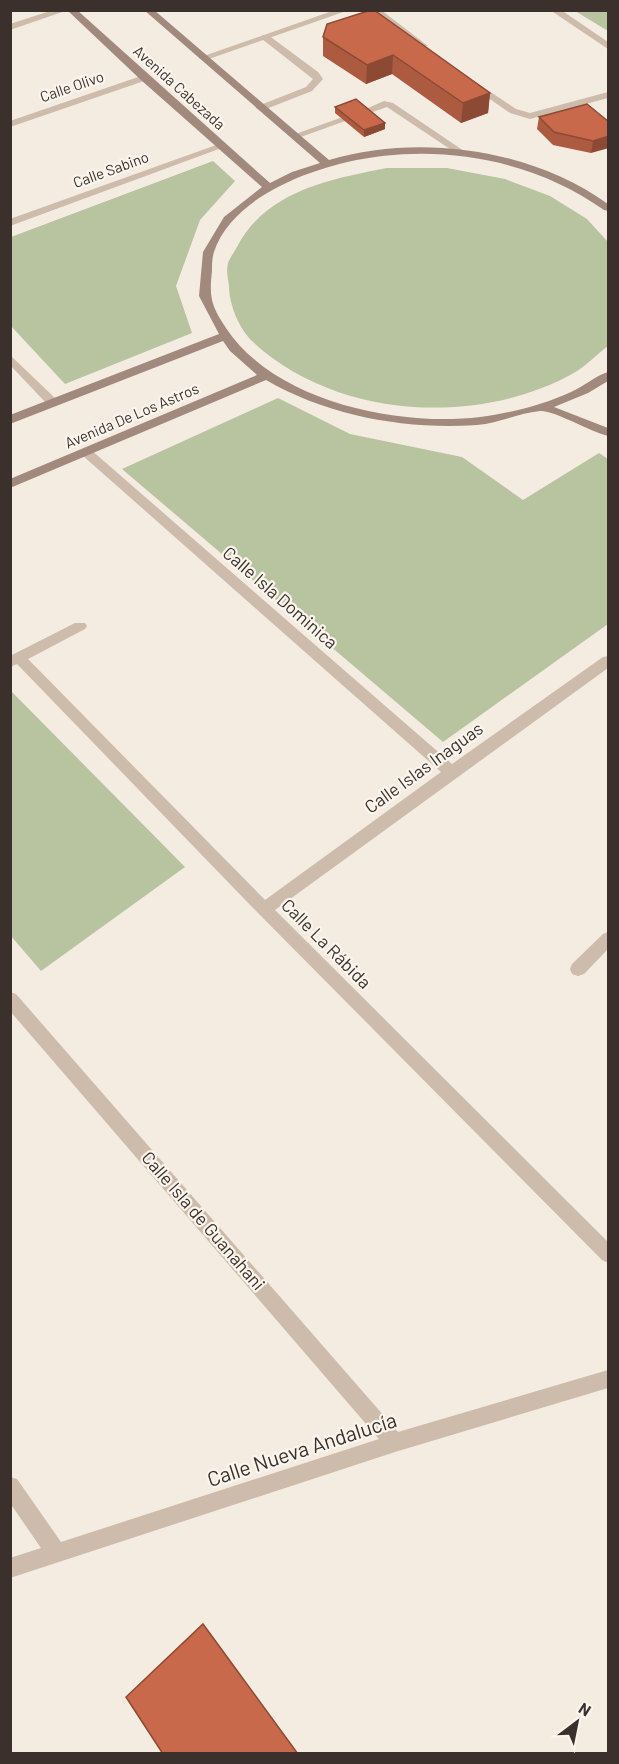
<svg xmlns="http://www.w3.org/2000/svg" width="619" height="1764" font-family="Barlow,sans-serif">
<style>
.green{fill:#b8c4a0}
.lines{fill:none;stroke-linecap:round;stroke-linejoin:round}
.lane{fill:#cdbbac;fill-rule:evenodd}
.street{fill:#cdbbac;fill-rule:evenodd}
.secondary{fill:#a18a7d;fill-rule:evenodd}
.wall{fill:#ac5a40}
.shaded-wall{fill:#8c4a34}
.building{fill:#c8694b;stroke:#8c4a34;stroke-width:1.5}
.labels{text-anchor:middle;stroke-width:4.5;stroke-linejoin:round;paint-order:stroke}
.far-street-label{font-size:15px;fill:#3b302b;stroke:#fbf5ee}
.street-label{font-size:18px;fill:#3b302b;stroke:#fbf5ee}
.near-street-label{font-size:21px;fill:#3b302b;stroke:#fbf5ee}
</style>
<rect width="100%" height="100%" fill="#f4ebe1"/>
<!-- green -->
<g class="green">
<polygon points="575,11 608,11 608,31"/>
<polygon points="213,161 235,181 200,220 176,286 192,333 65,384 11,326 11,237"/>
<path d="M 387,168 L 447,168 L 505,179 L 550,196 L 587,219 L 608,242 L 608,346 C 596,355 585,367 572,374 C 476,427 335,418 253,342 C 239,329 229,304 229,286 C 228,279 226,270 228,263 C 230,258 234,252 237,247 C 266,191 330,179 387,168 Z"/>
<polygon points="278,398 350,434 462,457 523,500 599,453 608,459 608,624 443,742 122,469"/>
<polygon points="11,691 185,867 41,971 11,936"/>
</g>
<g class="lines">
<!-- lane -->
<g class="lane">
<polygon points="262,35 268,35 318,72 323,79 312,91 261,111 256,108 258,106 306,87 313,79 262,39"/>
<polygon points="384,101 393,103 467,153 459,155 387,107 364,115 359,112"/>
<polygon points="340,118 348,120 298,138 290,136"/>
</g>
<!-- street -->
<g class="street">
<polygon points="53,10 68,10 10,30 10,24"/>
<polygon points="335,10 349,10 206,60 198,58"/>
<polygon points="371,10 381,10 428,46 420,48"/>
<polygon points="550,10 561,10 608,42 608,49"/>
<polygon points="144,75 147,76 147,80 10,127 10,121"/>
<polygon points="474,81 516,109 530,113 608,92 608,98 530,119 510,113 471,86 469,84"/>
<polygon points="219,144 227,146 10,226 10,219"/>
<polygon points="10,355 56,399 56,405 48,405 10,365"/>
<polygon points="86,448 90,449 452,764 603,657 608,656 608,668 275,910 608,1242 608,1263 602,1260 259,914 17,664 10,667 10,656 75,623 85,623 87,626 85,629 28,659 265,900 441,772 82,455 80,452"/>
<polygon points="608,932 608,949 584,974 578,976 572,974 570,969 572,964 603,934"/>
<polygon points="10,992 16,994 398,1432 608,1370 608,1388 395,1452 10,1578 10,1558 41,1548 10,1503 10,1477 17,1479 61,1542 379,1439 10,1011"/>
</g>
<!-- secondary -->
<path class="secondary" d="M 67,10 L 77,10 L 270,183 L 292,172 L 320,163 L 144,10 L 154,10 L 329,160 C 419,133 532,149 608,204 L 608,211 L 604,210 C 512,144 379,136 278,187 C 252,200 223,223 214,252 C 212,258 212,265 212,271 C 209,297 211,306 226,328 C 274,401 397,427 480,417 C 510,413 543,405 571,392 C 583,387 595,376 608,372 L 608,381 L 588,393 L 554,407 L 608,428 L 608,436 C 591,432 554,410 540,411 C 519,413 499,423 477,425 C 406,430 328,416 266,380 L 10,488 L 10,479 L 257,375 L 230,351 L 223,341 L 10,424 L 10,415 L 219,334 L 199,296 L 203,252 L 224,217 L 262,187 L 141,80 Z"/>
</g>
<!-- wall -->
<g class="wall">
<polygon points="327,24 490,93 488,113 461,123 392,74 366,84 323,56 323,37"/>
<polygon points="335,107 385,123 385,129 364,137 335,113"/>
<polygon points="539,117 609,122 591,153 553,145 537,129"/>
</g>
<!-- shaded-wall -->
<g class="shaded-wall">
<polygon points="393,55 392,74 366,84 367,65"/>
<polygon points="490,93 488,113 461,123 463,103"/>
<polygon points="385,123 385,129 364,137 364,130"/>
<polygon points="609,136 609,148 591,153 593,141"/>
</g>
<!-- building -->
<g class="building">
<polygon points="371,10 374,10 490,93 463,103 393,55 367,65 323,37 327,24"/>
<polygon points="356,99 385,123 364,130 335,107"/>
<polygon points="587,104 609,122 609,136 593,141 554,132 539,117"/>
<polygon points="203,1624 298,1754 163,1754 126,1697"/>
</g>
<g class="labels">
<!-- far-street labels -->
<g class="far-street-label">
<text transform="translate(72 87) rotate(-19)" y="5">Calle Olivo</text>
<text transform="translate(179 88) rotate(42)" y="5">Avenida Cabezada</text>
<text transform="translate(111 170) rotate(-20)" y="5">Calle Sabino</text>
<text transform="translate(132 416) rotate(-23)" y="5">Avenida De Los Astros</text>
</g>
<!-- street labels -->
<g class="street-label">
<text transform="translate(280 598) rotate(41)" y="6">Calle Isla Dominica</text>
<text transform="translate(424 768) rotate(-36)" y="6">Calle Islas Inaguas</text>
<text transform="translate(326 944) rotate(45)" y="6">Calle La Rábida</text>
<text transform="translate(203 1221) rotate(49)" y="6">Calle Isla de Guanahani</text>
</g>
<!-- near-street labels -->
<g class="near-street-label">
<text transform="translate(302 1450) rotate(-18)" y="7">Calle Nueva Andalucía</text>
</g>
</g>
<!-- border -->
<rect width="619" height="1764" fill="none" stroke="#3b302b" stroke-width="24"/>
<!-- north arrow -->
<g transform="translate(577 1722) rotate(32)" stroke="#fbf5ee" stroke-width="4.5" paint-order="stroke">
<path d="M0-4.5L10 22L0 15L-10 22Z" fill="#3b302b"/>
<text y="-9" font-size="16" font-weight="bold" text-anchor="middle" fill="#3b302b">N</text>
</g>
</svg>
